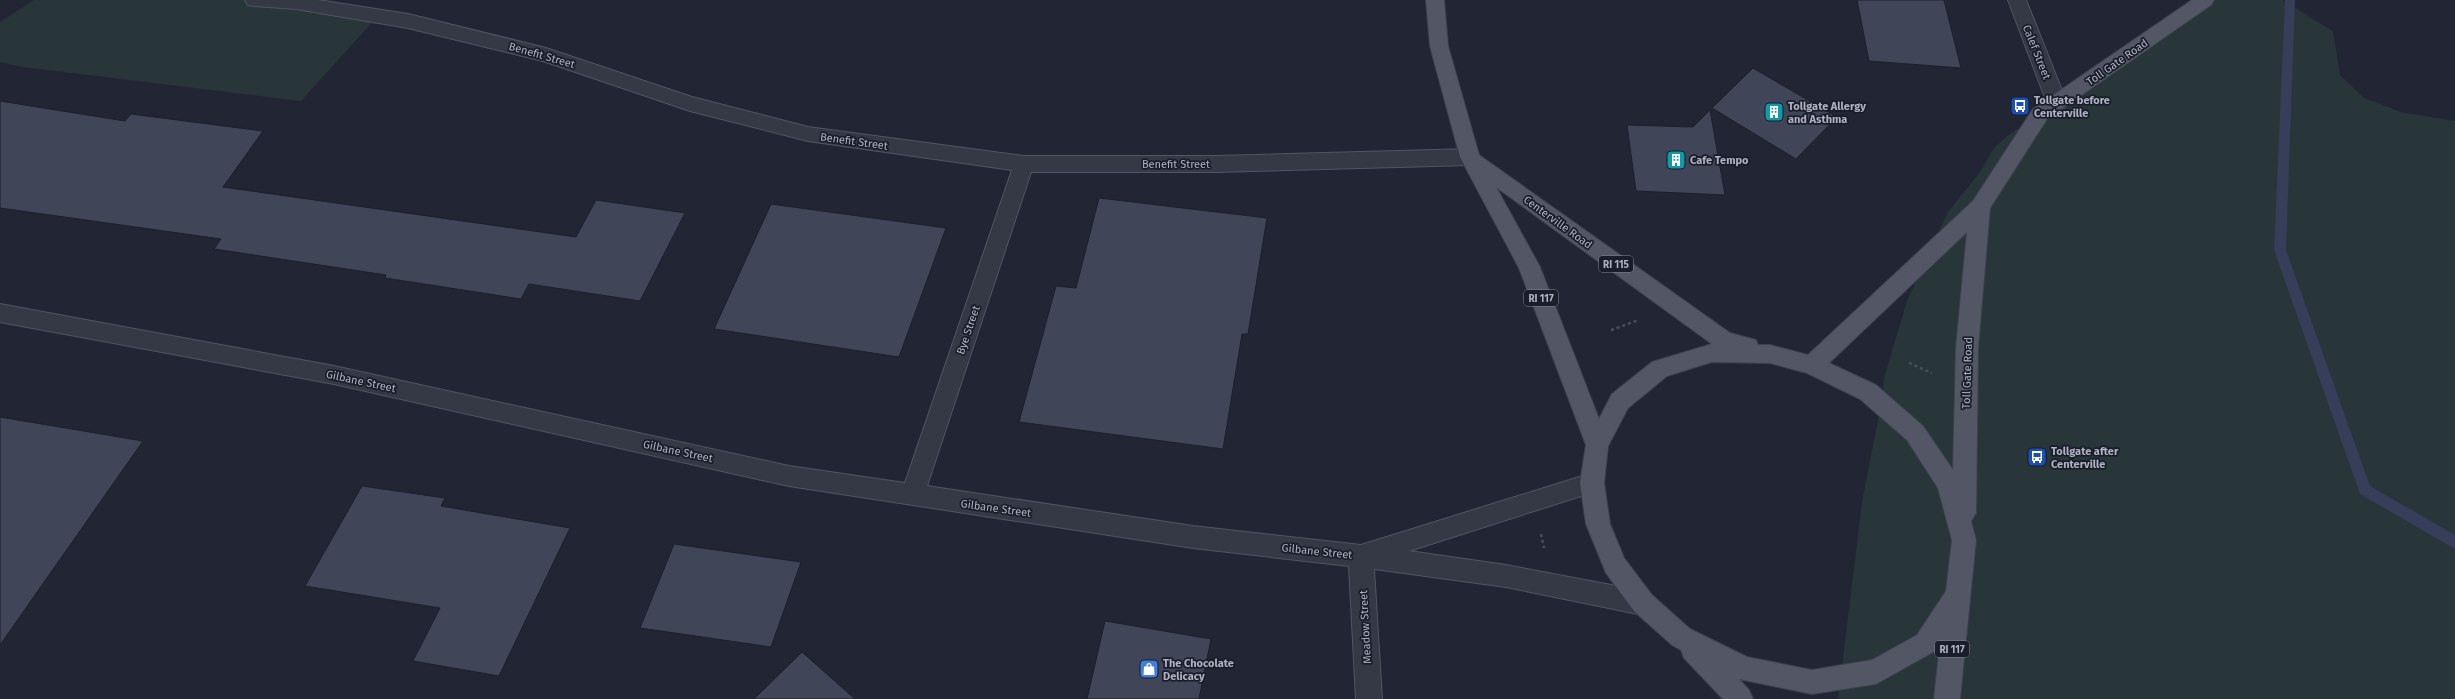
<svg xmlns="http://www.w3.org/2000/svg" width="2455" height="699" font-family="'Fira Sans',sans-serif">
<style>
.green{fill:#283539}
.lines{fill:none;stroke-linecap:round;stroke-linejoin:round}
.stream{fill:#373e5a;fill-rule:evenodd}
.building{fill:#404557;stroke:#1c1f2c}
.minor-casing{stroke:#525563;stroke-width:2}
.major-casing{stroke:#3e414f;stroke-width:2}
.path{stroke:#455157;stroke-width:2.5;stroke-dasharray:3 3;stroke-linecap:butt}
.minor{fill:#353845;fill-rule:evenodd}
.major{fill:#535765;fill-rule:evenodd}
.labels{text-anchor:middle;stroke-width:3.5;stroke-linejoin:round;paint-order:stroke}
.shield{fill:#1a1d2a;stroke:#828594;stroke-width:1}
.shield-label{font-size:10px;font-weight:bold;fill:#afb2c2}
.street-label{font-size:11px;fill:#afb2c2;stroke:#1a1d2a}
.poi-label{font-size:11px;font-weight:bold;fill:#afb2c2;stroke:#1a1d2a;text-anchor:start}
</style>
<rect width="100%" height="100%" fill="#222634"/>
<!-- green -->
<g class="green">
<polygon points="34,0 271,0 376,18 301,101 23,67 0,62 0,22"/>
<polygon points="2209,0 2282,0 2333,31 2340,75 2364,98 2401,112 2455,121 2455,699 1838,699 1862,502 1880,410 1884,378 1907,301 1948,212 1980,172 1994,148 2011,133 2068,96"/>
</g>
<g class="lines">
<!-- stream -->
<polygon class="stream" points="2285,0 2295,0 2286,250 2370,486 2455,535 2455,549 2360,494 2274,250"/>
</g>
<!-- building -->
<g class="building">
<polygon points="1857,0 1944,0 1961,68 1869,61"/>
<polygon points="1753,68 1837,117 1796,159 1712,108"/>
<polygon points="0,101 125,121 131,114 263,131 223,187 576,237 596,200 685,213 640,301 529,284 521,299 385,278 386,275 214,249 221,239 0,208"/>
<polygon points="1710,110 1725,195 1636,191 1627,125 1693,127"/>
<polygon points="1099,198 1267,218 1248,334 1242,334 1223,449 1019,422 1056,286 1076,288"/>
<polygon points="771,204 946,228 899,357 714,329"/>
<polygon points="0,417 143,441 0,645"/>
<polygon points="362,486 445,498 441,506 570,528 499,676 413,661 440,608 305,586"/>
<polygon points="674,544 801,562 771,647 640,628"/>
<polygon points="1105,621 1211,639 1199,699 1087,699"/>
<polygon points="802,652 855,699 754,699"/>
</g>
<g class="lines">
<!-- minor casing -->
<g class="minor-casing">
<g id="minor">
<polygon points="245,0 318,0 408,14 546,48 692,97 808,127 1024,156 1215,156 1470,149 1477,152 1480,157 1477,162 1470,165 1215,172 1031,172 927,486 1193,526 1361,545 1592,473 1600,476 1604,483 1600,490 1409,551 1506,565 1643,591 1652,595 1655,603 1652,611 1643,615 1506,587 1374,569 1382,699 1356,699 1349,566 1193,548 789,486 334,384 0,322 0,304 334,366 789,466 905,483 1012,170 808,141 690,111 543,61 408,28 296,9 254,6 248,5"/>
<polygon points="2008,0 2026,0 2067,103 2064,108 2057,110 2050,108 2047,103"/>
</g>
</g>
<!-- major casing -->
<g class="major-casing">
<path id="major" d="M 1426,0 L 1444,0 L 1448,46 L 1479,155 L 1730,333 L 1756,340 L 1758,345 L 1770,345 L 1808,355 L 1973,201 L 2033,109 L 2192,0 L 2214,0 L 2211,5 L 2047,119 L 1990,208 L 1978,348 L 1976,513 L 1971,521 L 1976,540 L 1960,699 L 1934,699 L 1940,643 L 1935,651 L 1876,684 L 1812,694 L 1739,679 L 1749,690 L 1753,699 L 1723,699 L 1684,658 L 1681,650 L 1672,645 L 1634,611 L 1606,573 L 1586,524 L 1580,483 L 1586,445 L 1519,268 L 1460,157 L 1430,46 ZM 1496,187 L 1712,344 L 1652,362 L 1612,394 L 1599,419 L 1540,267 ZM 1967,232 L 1956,348 L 1953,470 L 1923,426 L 1876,385 L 1829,363 ZM 1712,362 L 1770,363 L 1807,373 L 1860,399 L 1907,440 L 1938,488 L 1952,540 L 1946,591 L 1917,635 L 1872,660 L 1812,670 L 1747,657 L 1690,629 L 1652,595 L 1624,558 L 1610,524 L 1604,483 L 1608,446 L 1628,408 L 1667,376 Z"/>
</g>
<!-- path -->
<g class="path">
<polyline points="1611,330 1639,320"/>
<polyline points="1909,363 1932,373"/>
<polyline points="1541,534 1544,548"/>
</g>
<!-- minor -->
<use href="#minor" class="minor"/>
<!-- major -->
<use href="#major" class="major"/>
</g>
<!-- icons -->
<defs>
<g id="bus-square" transform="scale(1)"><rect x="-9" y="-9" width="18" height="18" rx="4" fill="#1a4fb4" stroke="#1a1d2a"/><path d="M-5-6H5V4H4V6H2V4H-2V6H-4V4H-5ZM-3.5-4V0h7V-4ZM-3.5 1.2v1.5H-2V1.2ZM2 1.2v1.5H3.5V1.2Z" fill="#fff"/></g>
<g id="building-square" transform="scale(1)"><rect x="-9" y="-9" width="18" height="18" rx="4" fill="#0f9aa8" stroke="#1a1d2a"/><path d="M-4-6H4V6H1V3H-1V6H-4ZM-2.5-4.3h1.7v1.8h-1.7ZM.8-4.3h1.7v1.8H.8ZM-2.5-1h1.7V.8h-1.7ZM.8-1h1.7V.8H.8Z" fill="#fff"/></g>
<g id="shop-square" transform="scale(1)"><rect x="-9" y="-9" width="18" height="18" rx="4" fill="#3f7fe0" stroke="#1a1d2a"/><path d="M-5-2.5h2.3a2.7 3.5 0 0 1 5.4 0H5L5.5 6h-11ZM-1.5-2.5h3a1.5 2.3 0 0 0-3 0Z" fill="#fff"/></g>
</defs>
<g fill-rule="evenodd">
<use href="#bus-square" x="2020" y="106"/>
<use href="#building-square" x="1774" y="112"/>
<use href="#building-square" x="1676" y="160"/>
<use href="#bus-square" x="2037" y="457"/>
<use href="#shop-square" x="1149" y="669"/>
</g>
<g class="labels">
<!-- shield labels -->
<g class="shield">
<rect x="1599" y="256" width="34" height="16" rx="3"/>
<rect x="1524" y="290" width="34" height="16" rx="3"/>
<rect x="1935" y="641" width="34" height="16" rx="3"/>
</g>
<g class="shield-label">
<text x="1616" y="268">RI 115</text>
<text x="1541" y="302">RI 117</text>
<text x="1952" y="653">RI 117</text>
</g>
<!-- street labels -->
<g class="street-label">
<text transform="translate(2037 52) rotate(68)" y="4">Calef Street</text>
<text transform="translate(542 55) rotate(16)" y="4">Benefit Street</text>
<text transform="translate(2117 62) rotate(-35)" y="4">Toll Gate Road</text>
<text transform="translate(854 141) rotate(8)" y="4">Benefit Street</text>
<text x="1176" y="168">Benefit Street</text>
<text transform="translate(1558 222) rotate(36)" y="4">Centerville Road</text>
<text transform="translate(968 330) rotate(-71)" y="4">Bye Street</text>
<text transform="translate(1967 373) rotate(-88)" y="4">Toll Gate Road</text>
<text transform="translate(361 381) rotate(12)" y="4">Gilbane Street</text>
<text transform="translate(678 451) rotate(12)" y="4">Gilbane Street</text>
<text transform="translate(996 508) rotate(8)" y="4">Gilbane Street</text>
<text transform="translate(1317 551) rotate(6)" y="4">Gilbane Street</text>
<text transform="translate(1365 627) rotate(-93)" y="4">Meadow Street</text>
</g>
<!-- poi labels -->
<g class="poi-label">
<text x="2034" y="104">Tollgate before<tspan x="2034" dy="13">Centerville</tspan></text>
<text x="1788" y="110">Tollgate Allergy<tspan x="1788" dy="13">and Asthma</tspan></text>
<text x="1690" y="164">Cafe Tempo</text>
<text x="2051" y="455">Tollgate after<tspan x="2051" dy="13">Centerville</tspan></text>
<text x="1163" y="667">The Chocolate<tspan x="1163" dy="13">Delicacy</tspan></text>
</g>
</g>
</svg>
